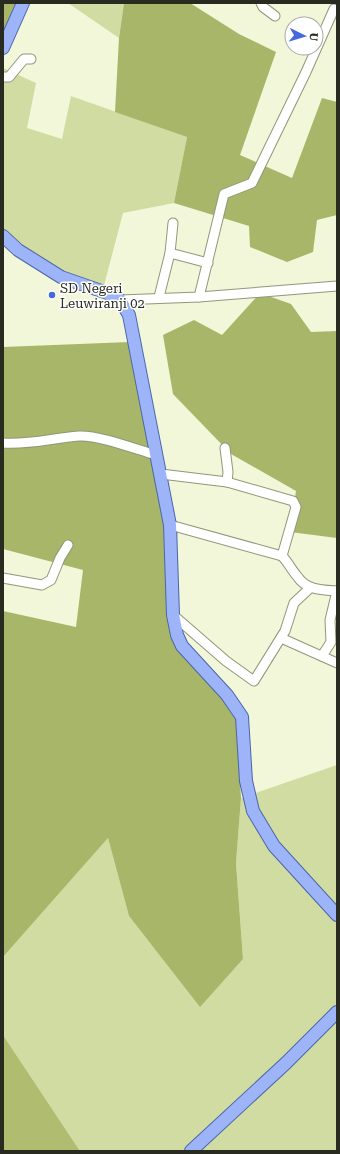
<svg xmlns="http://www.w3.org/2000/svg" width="340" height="1154" font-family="'Roboto Serif',serif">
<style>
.green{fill:#d0dca1}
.forest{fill:#a8b669}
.water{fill:#b0bd70}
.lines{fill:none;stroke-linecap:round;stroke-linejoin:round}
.minor-casing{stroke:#91977b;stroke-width:11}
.major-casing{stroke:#4a65aa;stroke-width:14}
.minor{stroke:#fff;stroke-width:9}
.major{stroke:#9db5f8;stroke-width:12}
.poi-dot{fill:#446adc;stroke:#fff;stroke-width:1.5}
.labels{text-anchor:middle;stroke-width:3;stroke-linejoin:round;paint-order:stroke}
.poi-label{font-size:13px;fill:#292b20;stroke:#fff;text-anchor:start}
</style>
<rect width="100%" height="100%" fill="#f1f7d8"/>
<!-- green -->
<g class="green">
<polygon points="68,3 124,3 119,38"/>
<polygon points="3,68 36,83 27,128 62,139 71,96 187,137 174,203 123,213 102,293 3,243"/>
<polygon points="337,765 337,1151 80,1151 3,1035 3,957 108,838 129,916 200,1006 243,959 236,863 241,798"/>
</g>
<!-- forest -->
<g class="forest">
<polygon points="3,3 22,3 3,42"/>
<polygon points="124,3 190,3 239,34 276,52 240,155 292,178 322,98 337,102 337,215 317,220 313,252 287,262 250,247 249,226 174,203 187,137 115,112 119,38"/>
<polygon points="260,293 291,304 311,332 337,331 337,538 290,532 296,491 231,454 173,394 163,335 194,320 222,335"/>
<polygon points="130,342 165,508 174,632 226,688 237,723 241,798 236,863 243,959 200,1007 129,916 108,838 3,957 3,611 76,627 83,570 3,549 3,347"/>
</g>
<!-- water -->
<polygon class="water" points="3,1035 80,1151 3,1151"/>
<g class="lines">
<!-- minor casing -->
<g class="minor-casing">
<g id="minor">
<polyline points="261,3 263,7 275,16"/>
<polyline points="3,77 9,77 24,59 31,59"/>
<polyline points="170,253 208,263"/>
<polyline points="159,297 170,253 173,223"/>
<polyline points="199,297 224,194 252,183 306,72 334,9"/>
<polyline points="120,300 199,297 337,286"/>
<path d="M 3,443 C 29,445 53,438 79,436 C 99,435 135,449 156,455"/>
<polyline points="161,474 227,482 228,472 225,448"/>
<polyline points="227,482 293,501 296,507 282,556"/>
<path d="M 170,525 L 282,556 C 288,562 291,569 297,576 C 306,590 321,590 337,591"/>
<polyline points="3,578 42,585 51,580 60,558 68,545"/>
<polyline points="173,615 226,661 254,681 285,631 294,603 310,588"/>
<polyline points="281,638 337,663"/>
<polyline points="322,656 331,642 330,620 337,591"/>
</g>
</g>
<!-- major casing -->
<g class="major-casing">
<g id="major">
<polyline points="3,48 23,3"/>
<polyline points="3,236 18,250 61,277 110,294 120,300 129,315 170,525 173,615 177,635 182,646 227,695 242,717 246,781 253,811 274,846 337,915"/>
<polyline points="191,1151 286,1063 337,1012"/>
</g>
</g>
<!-- minor -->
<use href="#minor" class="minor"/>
<!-- major -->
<use href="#major" class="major"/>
</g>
<!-- markers -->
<circle class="poi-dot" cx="52" cy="295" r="4"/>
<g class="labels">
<!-- poi labels -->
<g class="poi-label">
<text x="60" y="293">SD Negeri<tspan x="60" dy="15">Leuwiranji 02</tspan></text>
</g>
</g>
<!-- border -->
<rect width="340" height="1154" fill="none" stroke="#292b20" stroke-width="8"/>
<!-- north arrow -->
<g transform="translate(304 36) rotate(95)"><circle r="19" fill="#ffffff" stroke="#a9aaa6"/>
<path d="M0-3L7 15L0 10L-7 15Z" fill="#446adc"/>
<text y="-6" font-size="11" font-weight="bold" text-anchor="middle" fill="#292b20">U</text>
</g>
</svg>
